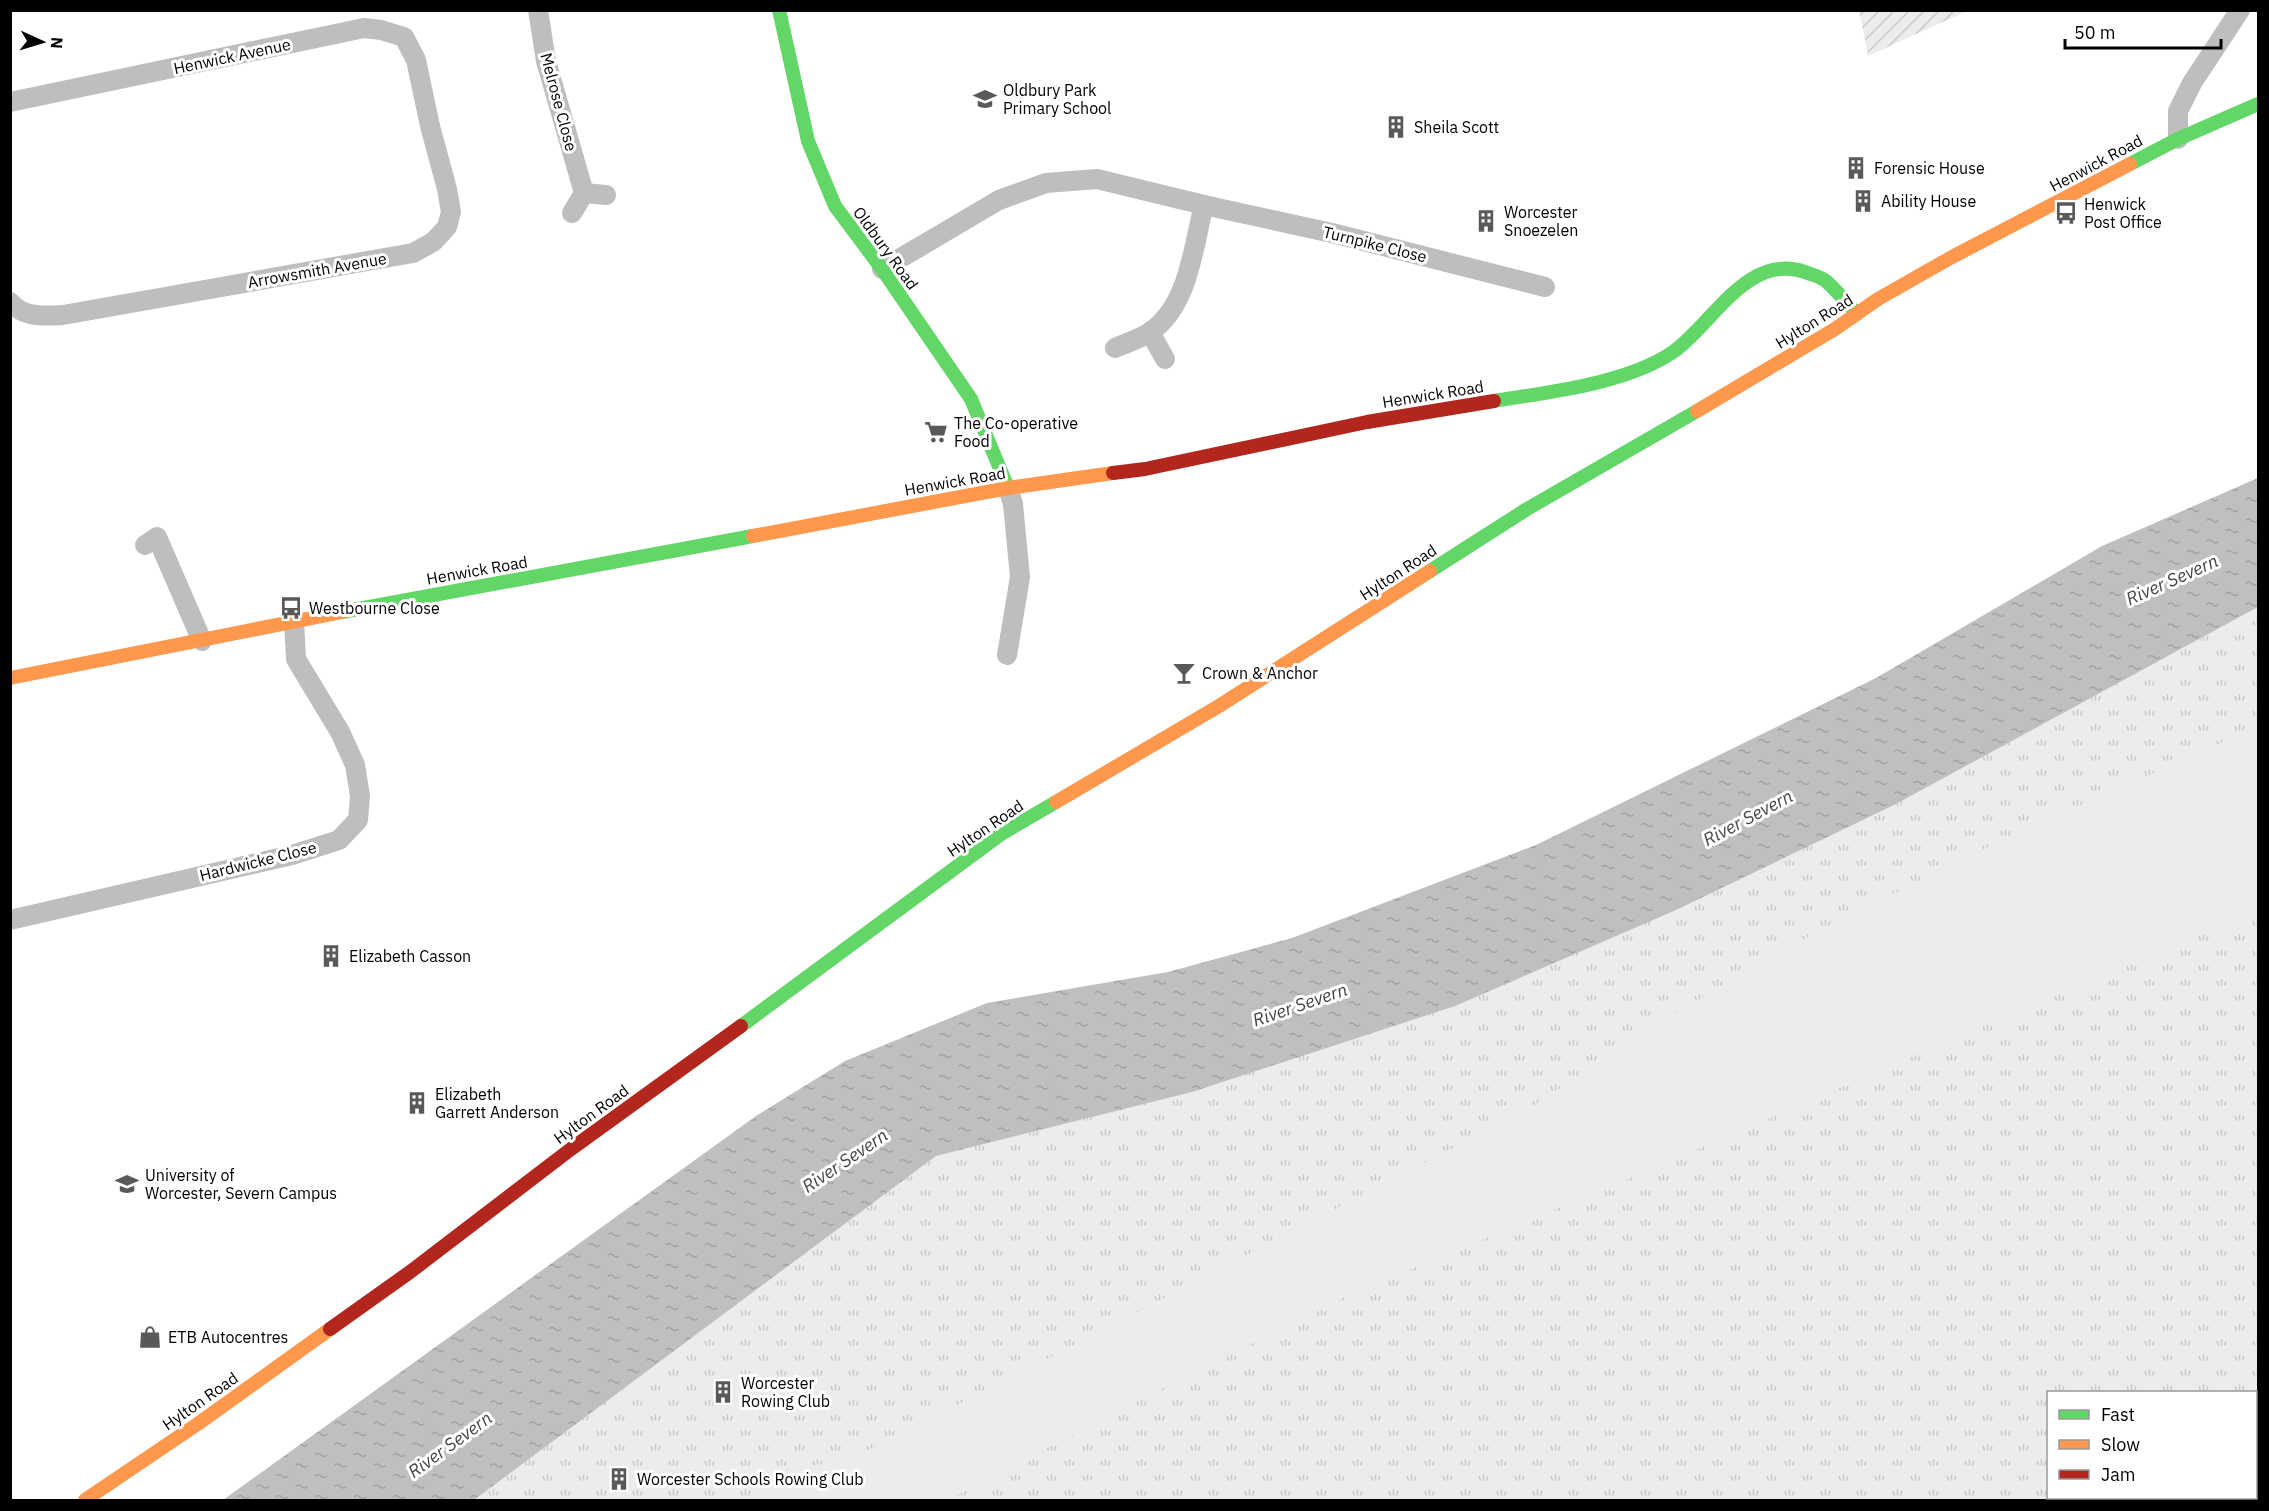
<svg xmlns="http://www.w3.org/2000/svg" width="2269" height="1511" font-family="'IBM Plex Sans',sans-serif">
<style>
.grass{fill:url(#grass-tufts);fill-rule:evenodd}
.garden{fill:url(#garden-furrows)}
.pitch{fill:#ececec}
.water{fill:url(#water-ripples)}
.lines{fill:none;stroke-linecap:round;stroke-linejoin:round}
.street{stroke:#bebebe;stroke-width:20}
.fast{stroke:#63d668;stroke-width:14}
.slow{stroke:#ff974d;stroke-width:14}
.jam{stroke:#b3261e;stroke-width:14}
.labels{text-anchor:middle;stroke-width:6;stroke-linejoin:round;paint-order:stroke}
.street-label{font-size:16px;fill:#000;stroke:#fff}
.poi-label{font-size:16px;fill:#000;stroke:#fff;text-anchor:start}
.water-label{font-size:18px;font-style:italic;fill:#444;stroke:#fff}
</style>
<defs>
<pattern id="grass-tufts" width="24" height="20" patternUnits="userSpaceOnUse" patternTransform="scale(1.5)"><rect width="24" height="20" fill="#ececec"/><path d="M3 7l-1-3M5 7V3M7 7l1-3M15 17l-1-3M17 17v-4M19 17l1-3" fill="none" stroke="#c9c9c9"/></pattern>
<pattern id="garden-furrows" width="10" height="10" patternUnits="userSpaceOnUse" patternTransform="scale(1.5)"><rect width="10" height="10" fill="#ececec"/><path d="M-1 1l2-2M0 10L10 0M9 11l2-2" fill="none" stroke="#c9c9c9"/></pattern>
<pattern id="water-ripples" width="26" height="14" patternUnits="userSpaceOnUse" patternTransform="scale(1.5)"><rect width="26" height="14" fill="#bfbfbf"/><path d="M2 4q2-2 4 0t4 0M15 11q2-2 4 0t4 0" fill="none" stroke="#a2a2a2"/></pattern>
</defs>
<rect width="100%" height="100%" fill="#fff"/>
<!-- grass -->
<path class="grass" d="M 2258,607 L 2258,1500 L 474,1500 L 936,1156 L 1192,1092 L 1896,804 ZM 2048,1392 L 2256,1392 L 2256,1498 L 2048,1498 Z"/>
<!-- garden -->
<polygon class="garden" points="1859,10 1967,10 1967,11 1868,56"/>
<!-- pitch -->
<polygon class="pitch" points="2258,726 2258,911 1881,1070 1652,1169 1349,1295 1126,1407 947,1500 756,1500 817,1464 823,1465 879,1446 1530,1108 1665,1019 1816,932 2025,829 2097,799"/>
<!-- water -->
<polygon class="water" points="2258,478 2258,607 1896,804 1676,910 1455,1006 1192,1092 936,1156 474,1500 223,1500 756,1116 845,1061 987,1003 1168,972 1292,938 1536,845 1876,678 2102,546"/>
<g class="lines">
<!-- street -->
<g class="street">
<polyline points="538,10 546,61 584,193"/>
<path d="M 10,102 L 364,28 L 381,30 L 404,37 L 416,60 L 430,126 L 447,189 L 451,212 L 447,227 L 433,242 L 413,253 L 63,315 C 43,316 24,318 10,302"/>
<polyline points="2178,139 2178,111 2192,83 2240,10"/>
<polyline points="572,213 584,193 606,195"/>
<polyline points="882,269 999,200 1046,183 1097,179 1204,205 1332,233 1545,287"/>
<polyline points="1150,332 1165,359"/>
<path d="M 1115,348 C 1126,343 1140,339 1150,332 C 1189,306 1193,247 1204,205"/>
<polyline points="145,545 157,537 202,641"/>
<polyline points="1007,655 1020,577 1013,504 1008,488"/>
<polyline points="10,920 292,855 339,840 358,820 360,796 355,765 340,732 296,659 294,621"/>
</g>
<!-- fast -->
<g class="fast">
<polyline points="779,10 808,141 835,206 882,269 971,399 1008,488"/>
<polyline points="2130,164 2178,139 2258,104"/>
<path d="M 1494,401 C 1548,392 1626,384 1673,352 C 1712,325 1747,252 1805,272 C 1812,275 1820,276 1826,281 C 1837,291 1847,303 1857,314"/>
<polyline points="1430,571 1527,509 1697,411"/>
<polyline points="342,612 753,536"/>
<polyline points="741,1026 1001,834 1056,802"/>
</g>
<!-- slow -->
<g class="slow">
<polyline points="1697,411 1835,329 1878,299 1952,257 2130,164"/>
<polyline points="753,536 1008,488 1113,473"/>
<polyline points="10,678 342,612"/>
<polyline points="1056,802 1219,706 1430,571"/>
<polyline points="85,1500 199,1423 330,1329"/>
</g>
<!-- jam -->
<g class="jam">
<polyline points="1113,473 1145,469 1367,422 1494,401"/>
<polyline points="330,1329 410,1272 571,1149 741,1026"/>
</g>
</g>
<!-- icons -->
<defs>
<g id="school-bare" transform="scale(1.8)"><path d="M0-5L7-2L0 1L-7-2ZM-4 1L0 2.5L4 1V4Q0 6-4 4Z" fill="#595959" stroke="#fff" stroke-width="2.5" paint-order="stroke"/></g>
<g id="building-bare" transform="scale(1.8)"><path d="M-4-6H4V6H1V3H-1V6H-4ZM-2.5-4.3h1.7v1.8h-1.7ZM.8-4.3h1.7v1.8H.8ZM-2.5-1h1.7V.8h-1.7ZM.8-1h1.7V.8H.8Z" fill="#595959" stroke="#fff" stroke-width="2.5" paint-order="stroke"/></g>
<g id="bus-bare" transform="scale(1.8)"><path d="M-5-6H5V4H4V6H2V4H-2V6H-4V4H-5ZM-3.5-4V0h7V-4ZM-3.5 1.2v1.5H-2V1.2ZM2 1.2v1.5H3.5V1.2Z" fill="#595959" stroke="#fff" stroke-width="2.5" paint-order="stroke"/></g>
<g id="supermarket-bare" transform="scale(1.8)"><path d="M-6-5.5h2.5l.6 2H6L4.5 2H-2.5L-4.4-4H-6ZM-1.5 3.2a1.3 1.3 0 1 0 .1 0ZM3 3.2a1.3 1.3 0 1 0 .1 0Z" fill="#595959" stroke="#fff" stroke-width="2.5" paint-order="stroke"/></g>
<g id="bar-bare" transform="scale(1.8)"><path d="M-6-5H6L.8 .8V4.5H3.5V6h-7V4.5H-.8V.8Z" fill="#595959" stroke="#fff" stroke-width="2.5" paint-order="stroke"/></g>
<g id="university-bare" transform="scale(1.8)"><path d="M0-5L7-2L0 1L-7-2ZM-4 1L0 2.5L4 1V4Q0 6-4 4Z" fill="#595959" stroke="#fff" stroke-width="2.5" paint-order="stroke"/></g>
<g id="shop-bare" transform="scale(1.8)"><path d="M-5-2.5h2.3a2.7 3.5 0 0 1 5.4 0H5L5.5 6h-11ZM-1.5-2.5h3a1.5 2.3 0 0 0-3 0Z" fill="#595959" stroke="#fff" stroke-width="2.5" paint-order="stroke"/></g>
</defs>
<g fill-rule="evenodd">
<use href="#school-bare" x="985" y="99"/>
<use href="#building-bare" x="1396" y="127"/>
<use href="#building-bare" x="1856" y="168"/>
<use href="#building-bare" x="1863" y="201"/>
<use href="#bus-bare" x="2066" y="213"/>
<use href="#building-bare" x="1486" y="221"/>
<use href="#supermarket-bare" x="936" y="432"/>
<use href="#bus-bare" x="291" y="608"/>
<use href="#bar-bare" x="1184" y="673"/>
<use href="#building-bare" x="331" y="956"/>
<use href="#building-bare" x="417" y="1103"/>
<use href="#university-bare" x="127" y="1184"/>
<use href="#shop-bare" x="150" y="1337"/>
<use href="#building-bare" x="723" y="1392"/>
<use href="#building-bare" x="619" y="1479"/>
</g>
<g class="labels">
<!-- street labels -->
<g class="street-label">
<text transform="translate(232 56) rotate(-12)" y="6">Henwick Avenue</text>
<text transform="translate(559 102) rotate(75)" y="6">Melrose Close</text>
<text transform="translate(2096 163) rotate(-28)" y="6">Henwick Road</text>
<text transform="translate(1375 244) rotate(14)" y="6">Turnpike Close</text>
<text transform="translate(886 248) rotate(54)" y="6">Oldbury Road</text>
<text transform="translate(317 270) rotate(-10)" y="6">Arrowsmith Avenue</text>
<text transform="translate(1814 321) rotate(-32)" y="6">Hylton Road</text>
<text transform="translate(1433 394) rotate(-9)" y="6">Henwick Road</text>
<text transform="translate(955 481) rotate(-10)" y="6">Henwick Road</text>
<text transform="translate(477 570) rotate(-10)" y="6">Henwick Road</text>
<text transform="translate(1398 572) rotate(-33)" y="6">Hylton Road</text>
<text transform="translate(985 828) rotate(-34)" y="6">Hylton Road</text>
<text transform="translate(258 861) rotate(-14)" y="6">Hardwicke Close</text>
<text transform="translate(591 1114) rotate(-36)" y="6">Hylton Road</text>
<text transform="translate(200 1401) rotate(-35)" y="6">Hylton Road</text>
</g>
<!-- poi labels -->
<g class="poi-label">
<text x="1003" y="96">Oldbury Park<tspan x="1003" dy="18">Primary School</tspan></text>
<text x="1414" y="133">Sheila Scott</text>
<text x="1874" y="174">Forensic House</text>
<text x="1881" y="207">Ability House</text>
<text x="2084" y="210">Henwick<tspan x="2084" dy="18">Post Office</tspan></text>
<text x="1504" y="218">Worcester<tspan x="1504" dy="18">Snoezelen</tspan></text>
<text x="954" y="429">The Co-operative<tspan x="954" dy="18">Food</tspan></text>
<text x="309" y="614">Westbourne Close</text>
<text x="1202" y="679">Crown &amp; Anchor</text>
<text x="349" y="962">Elizabeth Casson</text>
<text x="435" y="1100">Elizabeth<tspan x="435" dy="18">Garrett Anderson</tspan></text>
<text x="145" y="1181">University of<tspan x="145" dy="18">Worcester, Severn Campus</tspan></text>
<text x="168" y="1343">ETB Autocentres</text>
<text x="741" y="1389">Worcester<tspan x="741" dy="18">Rowing Club</tspan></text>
<text x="637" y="1485">Worcester Schools Rowing Club</text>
</g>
<!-- water labels -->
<g class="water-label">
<text transform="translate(2172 580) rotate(-24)" y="6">River Severn</text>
<text transform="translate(1748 818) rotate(-28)" y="6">River Severn</text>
<text transform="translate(1300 1005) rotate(-19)" y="6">River Severn</text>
<text transform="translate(845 1161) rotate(-34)" y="6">River Severn</text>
<text transform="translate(450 1445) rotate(-36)" y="6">River Severn</text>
</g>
</g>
<!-- border -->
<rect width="2269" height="1511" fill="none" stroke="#000000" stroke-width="24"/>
<!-- legend -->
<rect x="2047" y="1391" width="210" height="108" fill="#ffffff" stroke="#999999" stroke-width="1.5"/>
<rect x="2059" y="1410" width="30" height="9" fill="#63d668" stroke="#999999" stroke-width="1.5"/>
<text x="2101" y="1421" font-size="18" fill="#000000">Fast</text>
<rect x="2059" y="1440" width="30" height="9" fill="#ff974d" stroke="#999999" stroke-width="1.5"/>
<text x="2101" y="1451" font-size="18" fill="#000000">Slow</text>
<rect x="2059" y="1470" width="30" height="9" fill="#b3261e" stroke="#999999" stroke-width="1.5"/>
<text x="2101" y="1481" font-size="18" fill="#000000">Jam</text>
<!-- north arrow -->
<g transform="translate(42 42) rotate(94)" stroke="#ffffff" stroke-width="4.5" paint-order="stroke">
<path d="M0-4.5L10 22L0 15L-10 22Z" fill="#000000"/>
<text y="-9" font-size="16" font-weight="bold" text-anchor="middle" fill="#000000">N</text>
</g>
<!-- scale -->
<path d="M2065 39v9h156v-9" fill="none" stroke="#000000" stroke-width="3"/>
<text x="2074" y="39" font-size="18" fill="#000000" stroke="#ffffff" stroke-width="4.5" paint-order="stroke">50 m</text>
</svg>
